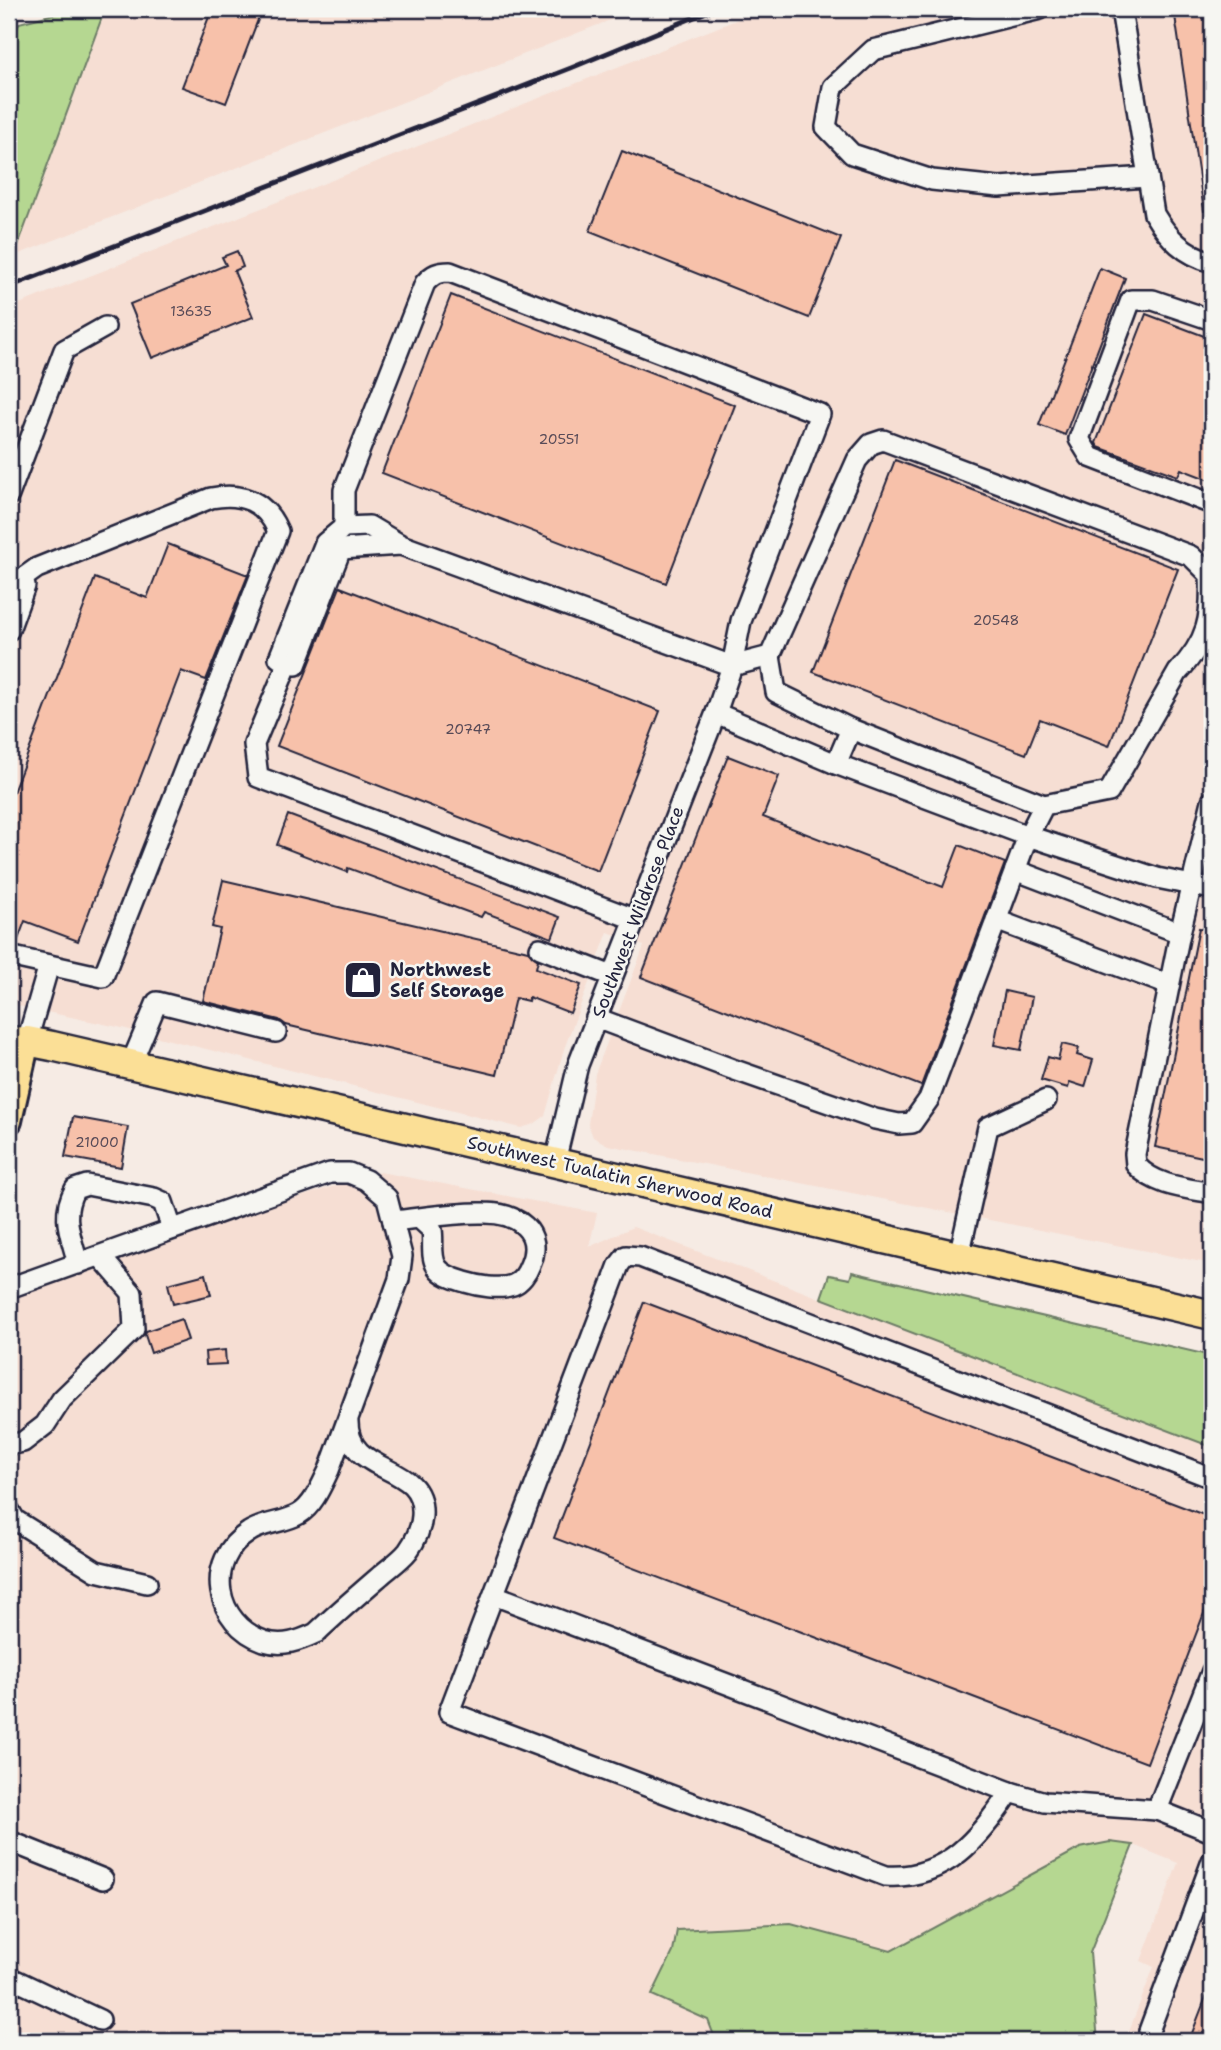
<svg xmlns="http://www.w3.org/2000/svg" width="1221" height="2050" font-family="'Shantell Sans',sans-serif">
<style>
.built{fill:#f6ded3}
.green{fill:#b5d791;stroke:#6c7c66;stroke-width:2}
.building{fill:#f7c1aa;stroke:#22223b;stroke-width:2}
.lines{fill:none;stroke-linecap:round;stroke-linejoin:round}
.minor-casing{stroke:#22223b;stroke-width:24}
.major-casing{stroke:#22223b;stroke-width:30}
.highway-casing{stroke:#22223b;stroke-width:33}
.minor{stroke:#f6f6f2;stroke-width:19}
.major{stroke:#fbdf96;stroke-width:24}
.highway{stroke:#fbdf96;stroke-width:28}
.rail{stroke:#22223b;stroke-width:5}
.labels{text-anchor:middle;stroke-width:5;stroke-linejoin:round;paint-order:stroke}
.number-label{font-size:14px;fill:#574a57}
.street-label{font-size:18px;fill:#22223b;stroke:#f6f6f2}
.poi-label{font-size:18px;font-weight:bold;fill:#22223b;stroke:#f6f6f2;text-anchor:start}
</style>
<rect width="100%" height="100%" fill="#f6ebe4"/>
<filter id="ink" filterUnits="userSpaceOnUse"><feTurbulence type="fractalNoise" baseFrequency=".0143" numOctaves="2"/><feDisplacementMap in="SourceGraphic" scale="14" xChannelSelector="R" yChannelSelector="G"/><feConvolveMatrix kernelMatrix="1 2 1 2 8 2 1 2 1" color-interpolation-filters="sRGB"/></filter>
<g filter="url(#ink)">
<!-- built -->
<g class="built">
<polygon points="105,9 638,9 14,256"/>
<polygon points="764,9 1212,9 1212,1264 608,1145 593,1137 588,1124 595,1074 644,946 608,932 564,1049 545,1116 534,1124 521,1128 118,1027 9,1004 9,308"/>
<polygon points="380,1172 597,1213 589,1247 633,1227 1212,1447 1212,2041 1125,2041 1154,1967 1141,1961 1178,1863 1133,1845 1110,1842 1080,1848 891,1951 791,1924 894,2041 9,2041 9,1313 27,1281"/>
</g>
<!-- green -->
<g class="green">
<polygon points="73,9 105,9 14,256 9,258 9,51 19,23"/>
<polygon points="852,1272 1212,1356 1212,1447 821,1298 829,1275 850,1279"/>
<polygon points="1110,1842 1133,1845 1090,1953 1098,2041 716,2041 708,2020 652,1995 673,1952 677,1930 791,1924 891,1951 1080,1848"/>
</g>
<!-- building -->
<g class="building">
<polygon points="212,9 237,9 259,17 226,103 182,87"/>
<polygon points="1174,9 1212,9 1212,210 1204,211"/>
<polygon points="622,151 841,238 809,318 590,231"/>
<polygon points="237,251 243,267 234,271 253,317 152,358 130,304 226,265 222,257"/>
<polygon points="1100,268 1125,278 1065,435 1039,425"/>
<polygon points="451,295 735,405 666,583 382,473"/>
<polygon points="1146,314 1212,339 1212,481 1181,469 1178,476 1098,447 1096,443"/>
<polygon points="895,460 1178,569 1109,746 1040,719 1026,754 813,672"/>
<polygon points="168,544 248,575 206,680 181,671 78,941 25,921 16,945 9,944 9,803 95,578 147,598"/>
<polygon points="340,587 660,711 598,871 277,746"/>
<polygon points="728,756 779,776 763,817 943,887 959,845 1005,863 921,1086 641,977"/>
<polygon points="288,815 560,917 552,938 484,912 481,917 348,868 347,872 277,845"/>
<polygon points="223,880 528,951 538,960 536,968 581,985 570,1013 529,997 528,1001 515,998 497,1075 286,1025 279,1020 203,1001 220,929 212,927"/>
<polygon points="1199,928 1212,930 1212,1159 1155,1147"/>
<polygon points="1005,991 1032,997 1021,1050 994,1045"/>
<polygon points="1062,1044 1079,1048 1077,1055 1093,1060 1085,1087 1070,1082 1068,1088 1041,1080 1048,1057 1058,1060"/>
<polygon points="73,1117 128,1127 121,1167 65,1157"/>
<polygon points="206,1274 211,1295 173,1304 168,1284"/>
<polygon points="644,1302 1212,1518 1212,1592 1147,1763 554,1538"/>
<polygon points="181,1319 188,1340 151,1353 145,1335 146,1331"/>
<polygon points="225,1350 226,1364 206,1365 205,1352"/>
<polygon points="1211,1984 1212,2041 1189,2041"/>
</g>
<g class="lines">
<!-- minor casing -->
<g class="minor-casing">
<g id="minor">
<polyline points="1040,9 873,50 833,87 826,127 852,154 932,180 999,187 1148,177"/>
<path d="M 1121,9 L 1154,214 C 1168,238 1185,255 1212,262"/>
<polyline points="1212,320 1153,300 1131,300 1079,439 1090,457 1212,504"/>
<polyline points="9,495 64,350 105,327"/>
<path d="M 344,527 L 344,490 L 425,283 C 433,274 438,272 450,272 L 820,414 L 741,621 L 732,666 L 716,713 L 578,1065 L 555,1162"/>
<polyline points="9,630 25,586 10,580"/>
<polyline points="770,656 776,692 851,729 1044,805"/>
<polyline points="288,663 296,665 341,549 401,545"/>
<polyline points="716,713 836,764 1028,836 1157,878 1212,889"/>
<polyline points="836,764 851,729"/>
<path d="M 1212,801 L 1180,933 L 1135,1154 L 1136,1165 C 1155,1186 1185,1188 1212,1193"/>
<polyline points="1015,870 1180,933"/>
<polyline points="996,920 1169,985"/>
<polyline points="540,948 612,976"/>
<path d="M 9,956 L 103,977 L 278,531 C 265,501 242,492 211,498 L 37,568 L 16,583"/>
<path d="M 596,1018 L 732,1069 L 875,1119 L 899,1124 L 912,1123 L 929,1099 L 1028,836 L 1044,805 L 1109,792 L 1178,672 C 1208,640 1212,618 1210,575 L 1191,556 L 883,440 L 871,444 L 857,460 L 770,656 L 732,666 L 401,545 L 369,526 L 344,527 L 325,543 L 279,658 L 288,663 L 254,744 L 258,777 L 634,919"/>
<polyline points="27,1041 49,965"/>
<polyline points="131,1064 157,1002 276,1032"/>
<path d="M 393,1221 C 423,1218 455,1212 485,1213 C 516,1213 545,1231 530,1265 C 527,1273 521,1282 513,1285 C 499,1290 478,1286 465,1282 C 455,1279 443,1276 437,1267 C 430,1257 434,1241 432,1230 L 420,1219"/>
<polyline points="959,1256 988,1127 1046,1100"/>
<path d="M 78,1264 C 71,1235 60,1216 75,1189 L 87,1185 L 154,1198 L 163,1202 L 172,1229"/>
<path d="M 9,1288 L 330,1173 L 349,1173 L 366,1180 L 387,1198 L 402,1256 L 399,1279 L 329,1470 C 322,1484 314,1505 299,1514 C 284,1523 264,1522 249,1532 C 203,1561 215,1624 264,1641 C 283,1647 299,1641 316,1633 C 337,1613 358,1595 380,1576 C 389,1568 401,1560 408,1551 C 416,1540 421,1529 422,1516 C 426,1458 345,1480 348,1418"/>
<polyline points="9,1445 23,1442 45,1425 62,1399 134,1329 132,1293 100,1256"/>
<polyline points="9,1510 15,1520 96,1571 147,1583"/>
<polyline points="494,1595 1010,1792 1045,1802 1157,1810 1212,1832"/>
<path d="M 1010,1792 C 980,1837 946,1880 886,1876 L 449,1712 L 619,1265 L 626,1256 L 640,1257 L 1212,1478"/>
<polyline points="1157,1810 1212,1671"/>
<polyline points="9,1841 103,1879"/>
<polyline points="9,1977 100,2020"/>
<polyline points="1151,2041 1149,2031 1212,1861"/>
</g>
</g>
<!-- major casing -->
<g class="major-casing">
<polyline id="major" points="9,1121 27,1041"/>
</g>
<!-- highway casing -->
<g class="highway-casing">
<polyline id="highway" points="9,1042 27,1041 52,1046 1212,1315"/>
</g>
<!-- minor -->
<use href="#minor" class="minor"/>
<!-- major -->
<use href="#major" class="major"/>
<!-- highway -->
<use href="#highway" class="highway"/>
<!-- rail -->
<polyline class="rail" points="9,287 571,68 714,9"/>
</g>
</g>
<!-- icons -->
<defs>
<g id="shop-square" transform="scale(2.0125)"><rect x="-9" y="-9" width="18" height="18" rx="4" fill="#22223b" stroke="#f6f6f2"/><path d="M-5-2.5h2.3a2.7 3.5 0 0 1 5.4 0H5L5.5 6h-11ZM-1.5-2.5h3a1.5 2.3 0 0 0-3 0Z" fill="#fff"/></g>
</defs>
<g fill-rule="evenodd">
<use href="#shop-square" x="363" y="980"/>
</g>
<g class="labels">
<!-- number labels -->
<g class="number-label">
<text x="191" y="316">13635</text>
<text x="559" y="444">20551</text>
<text x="996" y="625">20548</text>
<text x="468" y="734">20747</text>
<text x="97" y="1147">21000</text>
</g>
<!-- street labels -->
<g class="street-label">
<text transform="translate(638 912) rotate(-69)" y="6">Southwest Wildrose Place</text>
<text transform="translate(620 1177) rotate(13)" y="6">Southwest Tualatin Sherwood Road</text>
</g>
<!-- poi labels -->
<g class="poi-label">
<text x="390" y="976">Northwest<tspan x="390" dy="21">Self Storage</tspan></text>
</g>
</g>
<!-- margin -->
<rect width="1221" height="2050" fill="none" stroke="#f6f6f2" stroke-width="35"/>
<rect x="18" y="18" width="1186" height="2015" fill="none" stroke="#22223b" stroke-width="2.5" filter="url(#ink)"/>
</svg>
